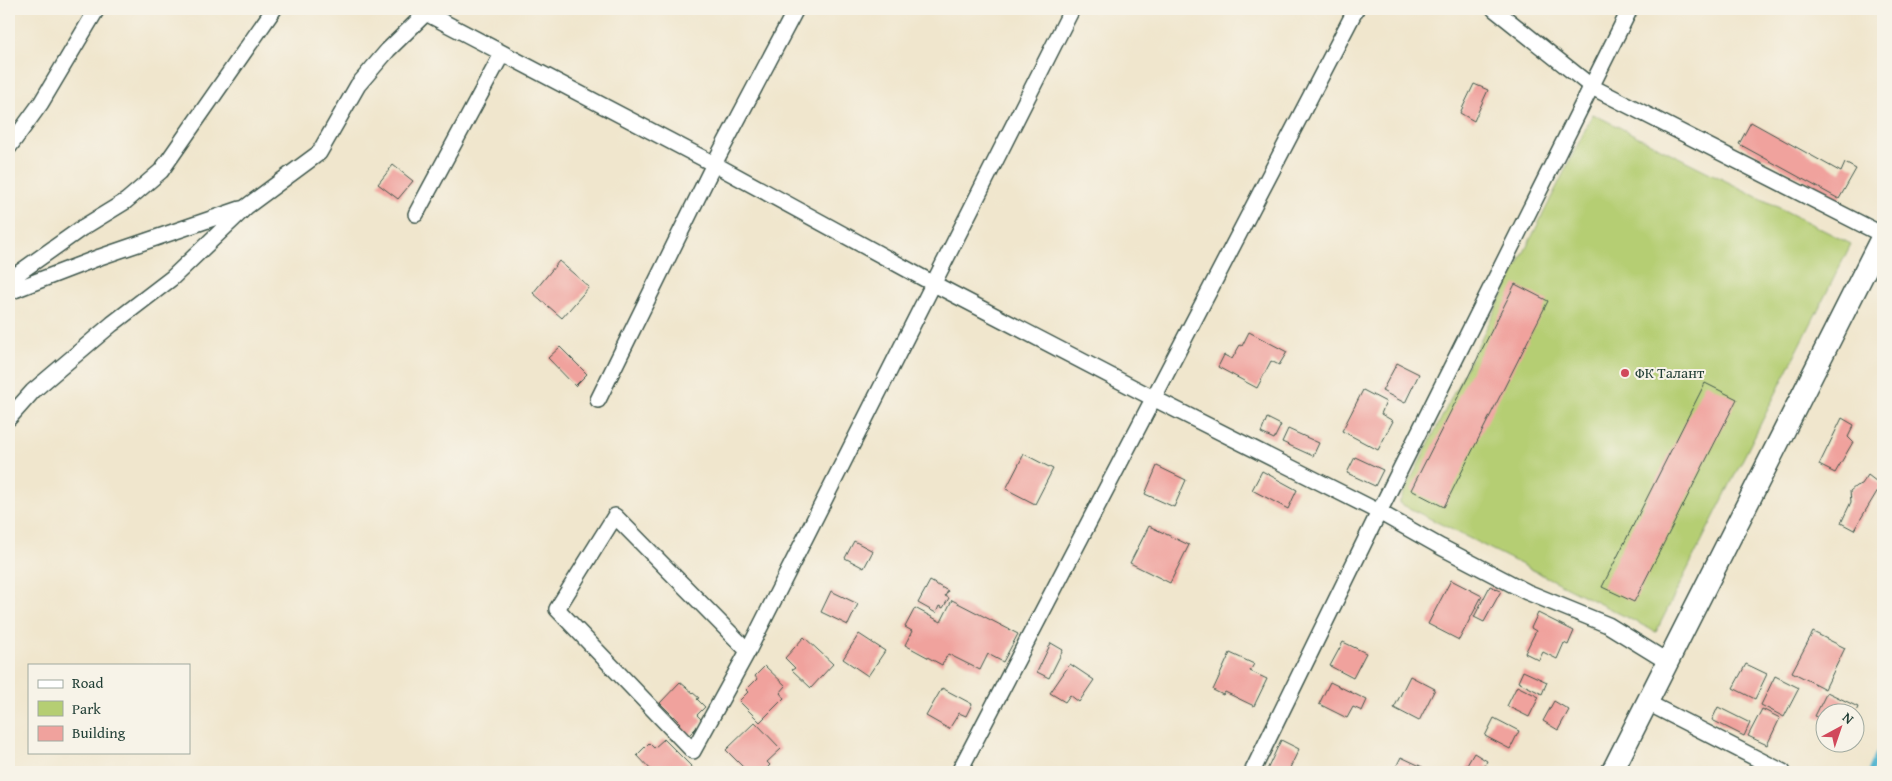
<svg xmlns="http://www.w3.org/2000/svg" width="1892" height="781" font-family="'Gentium Book Plus',serif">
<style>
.green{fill:#b5ce73;stroke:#6a8654}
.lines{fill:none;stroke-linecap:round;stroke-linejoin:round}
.stream{stroke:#52b5d0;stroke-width:5}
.building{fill:#f0a29d}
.minor-casing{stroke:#3e564b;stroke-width:18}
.secondary-casing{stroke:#3e564b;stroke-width:24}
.minor{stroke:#fff;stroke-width:15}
.secondary{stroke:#fff;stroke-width:21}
.poi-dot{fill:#d1495b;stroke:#f7f3e8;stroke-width:2}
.labels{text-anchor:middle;stroke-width:4;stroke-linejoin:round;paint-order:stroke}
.poi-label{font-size:15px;fill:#1f3d34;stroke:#f7f3e8;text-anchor:start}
</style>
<rect width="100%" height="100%" fill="#f7f3e8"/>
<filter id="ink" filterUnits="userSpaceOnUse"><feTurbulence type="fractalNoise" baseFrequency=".02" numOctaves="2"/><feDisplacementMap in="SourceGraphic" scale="10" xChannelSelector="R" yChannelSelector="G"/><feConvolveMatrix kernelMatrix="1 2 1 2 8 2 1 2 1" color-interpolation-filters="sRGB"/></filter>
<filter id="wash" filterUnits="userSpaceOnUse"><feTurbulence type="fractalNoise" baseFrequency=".0096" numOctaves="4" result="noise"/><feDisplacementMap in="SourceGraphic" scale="20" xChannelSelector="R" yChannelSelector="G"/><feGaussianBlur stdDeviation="1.12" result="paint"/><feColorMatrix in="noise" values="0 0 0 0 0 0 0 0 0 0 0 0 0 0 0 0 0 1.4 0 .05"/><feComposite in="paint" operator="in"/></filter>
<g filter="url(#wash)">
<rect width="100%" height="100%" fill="#f0e6cd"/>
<!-- green -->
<polygon class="green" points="1593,114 1851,244 1656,632 1399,503"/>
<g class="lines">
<!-- stream -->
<polyline class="stream" points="1870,772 1883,741"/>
</g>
<g id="blocks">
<!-- building -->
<g class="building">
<polygon points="1474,84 1488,90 1474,121 1460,113"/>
<polygon points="1751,122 1841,172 1845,163 1856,169 1839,199 1739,144"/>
<polygon points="393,165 413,181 398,199 378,184"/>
<polygon points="559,261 589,287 562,318 533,293"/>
<polygon points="1515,284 1548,301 1444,507 1411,490"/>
<polygon points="1249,332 1287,352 1279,365 1271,361 1257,388 1218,367 1224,355 1232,359 1240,345 1242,346"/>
<polygon points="560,347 587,374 575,386 548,358"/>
<polygon points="1397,363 1419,374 1405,403 1382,391"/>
<polygon points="1705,383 1737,399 1634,602 1602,587"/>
<polygon points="1363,390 1386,402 1381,414 1393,421 1378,450 1342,431"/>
<polygon points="1267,418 1281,425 1274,439 1261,433"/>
<polygon points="1842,418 1854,425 1848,437 1853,442 1835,473 1819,465"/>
<polygon points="1288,429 1319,443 1313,456 1282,442"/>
<polygon points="1024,454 1053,469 1035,504 1006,489"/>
<polygon points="1355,457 1383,470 1375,486 1347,473"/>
<polygon points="1157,466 1186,480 1174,507 1145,494"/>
<polygon points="1262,471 1297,490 1288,509 1252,490"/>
<polygon points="1868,475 1881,485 1854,530 1841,523 1851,502 1850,491 1856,486 1862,484"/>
<polygon points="1149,526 1189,545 1170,583 1130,563"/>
<polygon points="854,541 873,551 864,568 845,558"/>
<polygon points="1451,580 1482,596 1459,640 1428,624"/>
<polygon points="930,581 948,591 945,596 949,598 943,608 939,606 936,613 918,603"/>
<polygon points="1490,586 1501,591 1484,622 1474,617"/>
<polygon points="831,591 858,604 848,625 821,612"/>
<polygon points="952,600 1018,634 1003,662 988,654 980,670 948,654 942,665 905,645 912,631 905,627 915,608 941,622"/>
<polygon points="1538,613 1574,631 1568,645 1564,643 1557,659 1543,652 1539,660 1525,653 1536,631 1531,628"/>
<polygon points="1813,632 1845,648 1825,689 1792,672"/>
<polygon points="859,634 885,651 868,676 843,659"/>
<polygon points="804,637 833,664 811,688 792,670 795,668 785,658"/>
<polygon points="1343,642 1366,653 1353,678 1330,666"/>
<polygon points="1051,643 1063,650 1049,678 1037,672"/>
<polygon points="1230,653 1254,664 1250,671 1267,679 1254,706 1225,692 1223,695 1213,690"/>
<polygon points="1070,664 1094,680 1079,702 1070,695 1065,702 1050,693"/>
<polygon points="1746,664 1767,674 1755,699 1733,688"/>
<polygon points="765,666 786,686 780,693 784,698 760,722 739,701 748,692 746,690 757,679 755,676"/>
<polygon points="1523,671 1547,682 1542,694 1518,682"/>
<polygon points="1410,676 1435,689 1419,721 1394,708"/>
<polygon points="1775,676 1799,688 1784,717 1761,705"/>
<polygon points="680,682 699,698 697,699 705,707 697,715 703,721 689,735 678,725 680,723 660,703"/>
<polygon points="1330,682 1367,700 1362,711 1353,707 1347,718 1319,704"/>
<polygon points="1517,686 1539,697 1529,717 1507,706"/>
<polygon points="942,688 972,704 966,716 959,713 949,729 926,716"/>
<polygon points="1827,692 1858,707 1855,714 1824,714 1824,720 1815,716"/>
<polygon points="1554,701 1569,710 1558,730 1543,721"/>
<polygon points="1718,707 1750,723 1744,736 1712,720"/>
<polygon points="1762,709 1780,718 1767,745 1748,736"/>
<polygon points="1494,718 1519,731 1510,749 1485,736"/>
<polygon points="755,722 781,749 767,762 770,765 763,772 748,772 726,750"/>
<polygon points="664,739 693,768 689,772 653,772 637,755 649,743 654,748"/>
<polygon points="1281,740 1299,749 1288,772 1266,772"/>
<polygon points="1474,753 1487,761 1485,765 1497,772 1463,772"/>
<polygon points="1401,757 1433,772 1406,772 1396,767"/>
</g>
</g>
</g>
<g filter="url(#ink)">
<use href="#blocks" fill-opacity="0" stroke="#3e564b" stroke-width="1"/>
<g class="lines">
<!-- minor casing -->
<g class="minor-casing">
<g id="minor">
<polyline points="1494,9 1592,87 1883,235"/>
<polyline points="426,13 714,164 934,284 1153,398 1379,512 1441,547 1527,592 1608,625 1668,662"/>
<polyline points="9,147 41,103 97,9"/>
<polyline points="416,214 502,54"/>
<polyline points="17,289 16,278 20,272 82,228 126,201 161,171 274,9"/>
<polyline points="9,292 100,257 240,209"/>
<polyline points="598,400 714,164 796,9"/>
<polyline points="9,418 33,391 112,324 172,278 246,207 319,153 358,85 388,50 430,9"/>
<polyline points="748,651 615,516 557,609 693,751 748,651 1072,9"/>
<polyline points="1648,703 1783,772"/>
<polyline points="961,768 1356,9"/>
<polyline points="1252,772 1379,512 1630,9"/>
</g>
</g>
<!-- secondary casing -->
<g class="secondary-casing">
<polyline id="secondary" points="1612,772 1883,235"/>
</g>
<!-- minor -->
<use href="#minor" class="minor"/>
<!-- secondary -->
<use href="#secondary" class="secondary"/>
</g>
</g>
<!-- markers -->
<circle class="poi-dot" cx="1625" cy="373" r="5"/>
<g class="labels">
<!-- poi labels -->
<g class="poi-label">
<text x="1635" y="378">ФК Талант</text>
</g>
</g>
<!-- margin -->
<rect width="1892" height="781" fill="none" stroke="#f7f3e8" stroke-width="30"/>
<!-- legend -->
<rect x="28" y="664" width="162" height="90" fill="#f7f3e8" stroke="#a1aaa0"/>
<rect x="38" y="680" width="25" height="8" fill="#ffffff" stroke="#a1aaa0"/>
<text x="72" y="688" font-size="15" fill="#1f3d34">Road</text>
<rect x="38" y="701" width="25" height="15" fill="#b5ce73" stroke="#a1aaa0"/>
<text x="72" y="714" font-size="15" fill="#1f3d34">Park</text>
<rect x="38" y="726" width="25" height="15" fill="#f0a29d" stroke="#a1aaa0"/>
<text x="72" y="738" font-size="15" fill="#1f3d34">Building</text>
<!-- north arrow -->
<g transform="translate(1840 728) rotate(40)"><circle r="24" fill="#f7f3e8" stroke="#a1aaa0"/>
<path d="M0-4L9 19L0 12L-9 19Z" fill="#d1495b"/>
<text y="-8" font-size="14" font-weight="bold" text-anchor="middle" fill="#1f3d34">N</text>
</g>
</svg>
